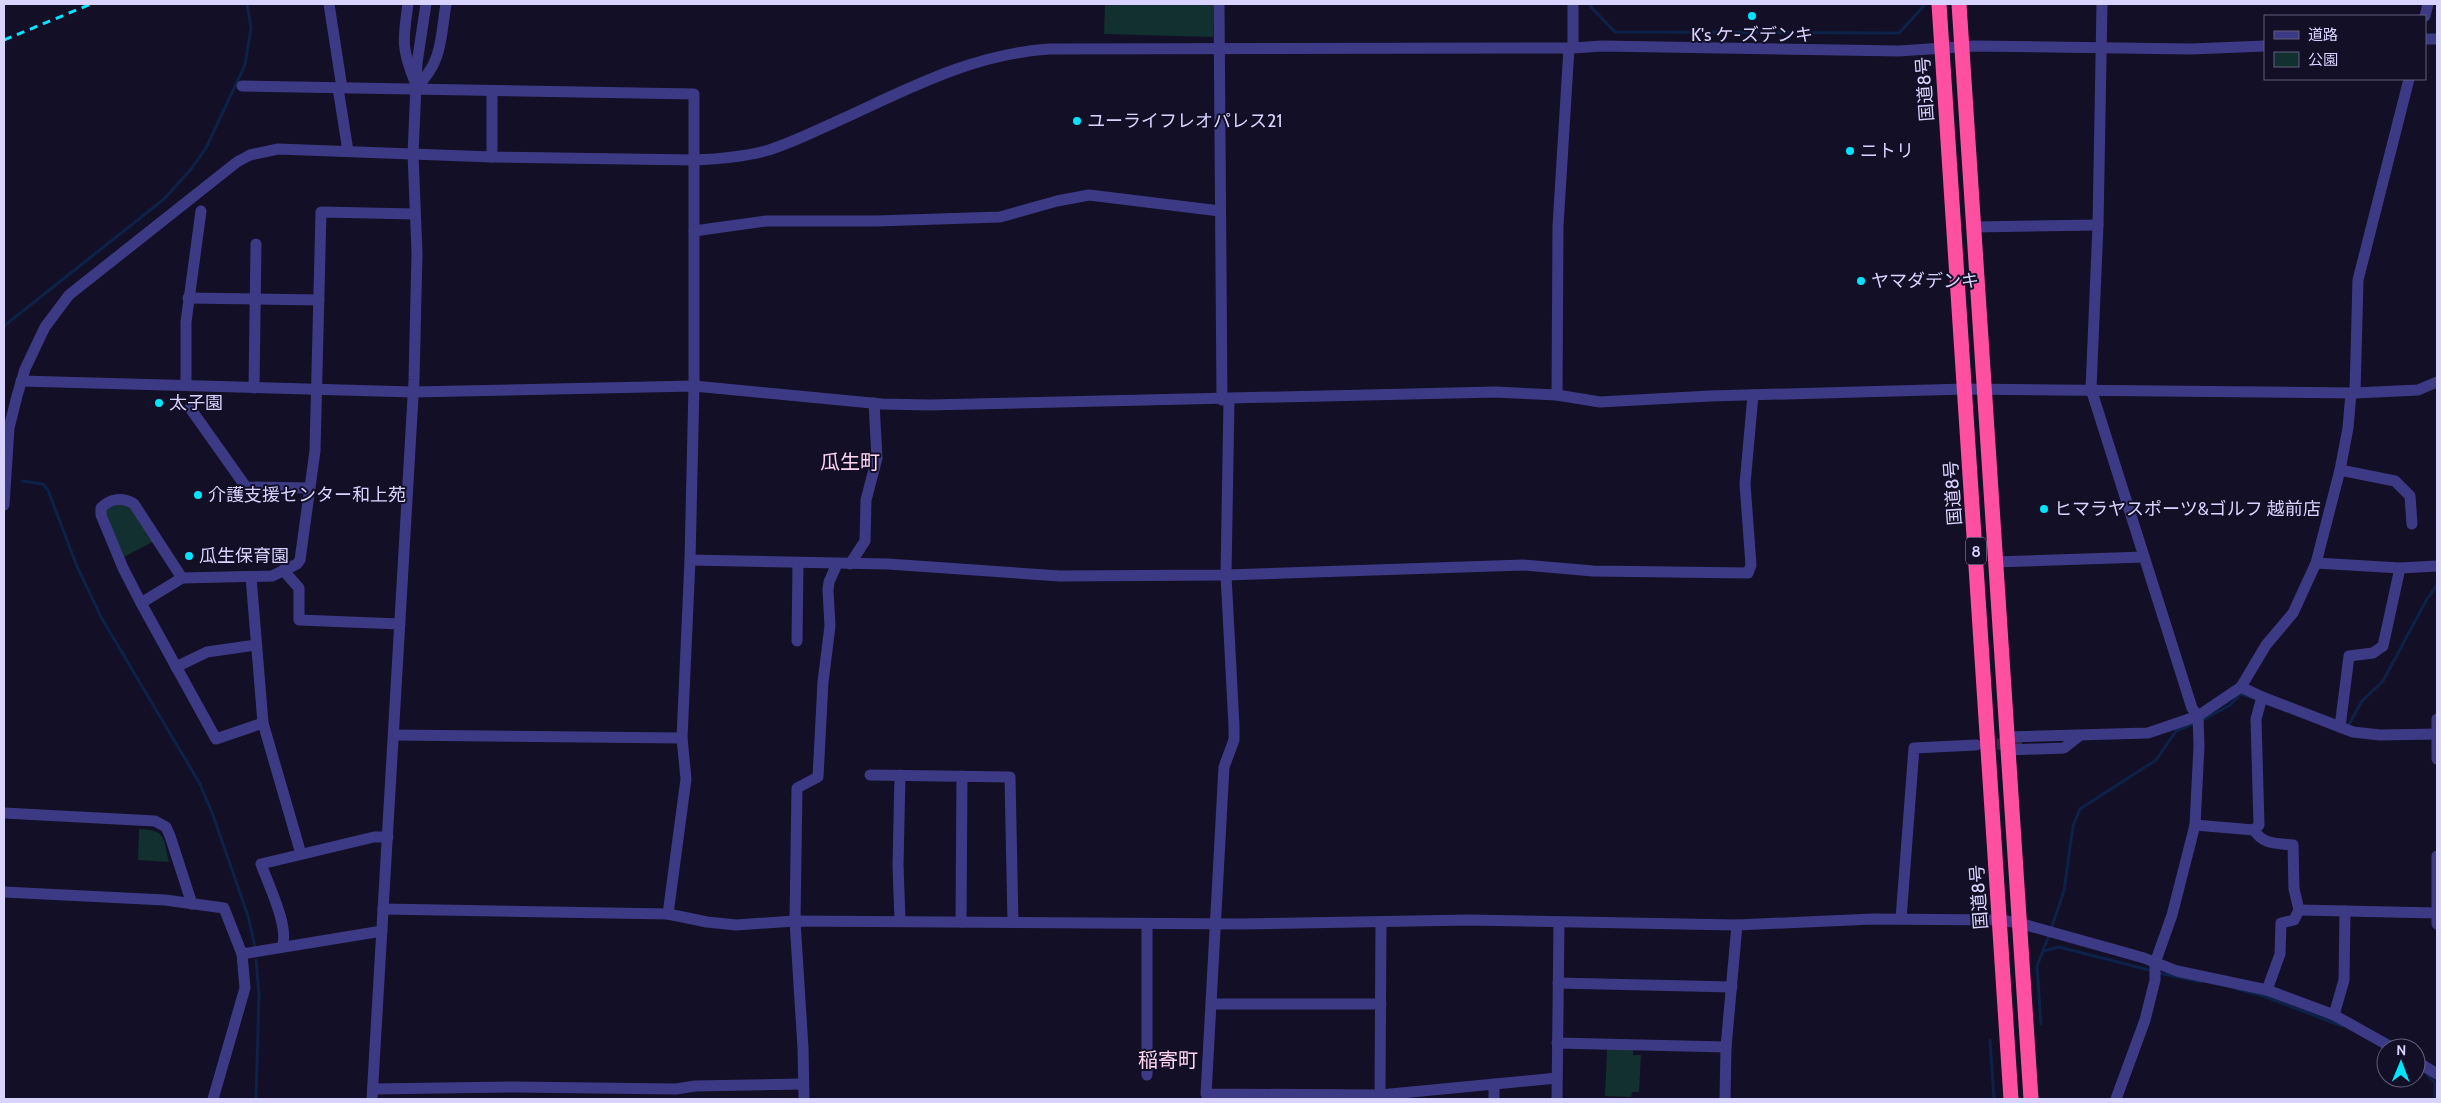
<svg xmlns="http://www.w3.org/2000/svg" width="2441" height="1103" font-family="Cabin,'Noto Sans JP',sans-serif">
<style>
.green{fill:#12302f}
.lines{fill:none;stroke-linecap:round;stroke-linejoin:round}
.stream{stroke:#0c2248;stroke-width:3}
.minor-tunnel{stroke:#312d47;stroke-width:11;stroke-dasharray:11 5.5;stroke-linecap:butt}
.minor{stroke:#3d3a85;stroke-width:11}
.highway{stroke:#ff4fa3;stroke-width:15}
.rail{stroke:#00e5ff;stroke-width:3;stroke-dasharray:8 6;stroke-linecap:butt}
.poi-dot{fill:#00e5ff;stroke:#130f26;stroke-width:2}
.labels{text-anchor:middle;stroke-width:4;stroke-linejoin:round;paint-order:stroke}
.shield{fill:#130f26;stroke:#9e99be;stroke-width:1}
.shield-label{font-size:16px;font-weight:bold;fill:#d9d4ff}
.poi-label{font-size:18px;fill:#d9d4ff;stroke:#130f26;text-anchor:start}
.street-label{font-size:18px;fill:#d9d4ff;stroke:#130f26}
.quarter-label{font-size:20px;fill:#ffd6f0;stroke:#130f26}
</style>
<rect width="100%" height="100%" fill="#130f26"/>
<!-- green -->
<g class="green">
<polygon points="1105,4 1213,4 1213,37 1104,34"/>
<polygon points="123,502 130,505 154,541 124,557 105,511 107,506"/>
<path d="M 139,829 C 167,830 163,838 169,862 L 138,860 Z"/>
<polygon points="1607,1049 1633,1050 1633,1055 1641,1055 1639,1092 1632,1092 1631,1097 1605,1096"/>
</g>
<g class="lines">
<!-- stream -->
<g class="stream">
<polyline points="1591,4 1591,7 1615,32 1894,33 1899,33 1923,7 1923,4"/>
<polyline points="4,326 164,199 192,168 206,148 245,65 251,28 247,4"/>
<polyline points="22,481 43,484 48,490 76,564 101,617 200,784 213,815 248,916 255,947"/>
<polyline points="2201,721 2230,705 2241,694 2253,698"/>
<polyline points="2347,728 2362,701 2383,681 2427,599 2437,585"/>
<polyline points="2051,929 2064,891 2073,826 2080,809 2156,760 2176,731 2195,723"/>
<polyline points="2044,951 2059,947 2153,971"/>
<polyline points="2159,973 2201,982"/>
<polyline points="2237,989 2263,996 2342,1026"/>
<polyline points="2041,1024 2037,966 2049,935"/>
<polyline points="1990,1040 1994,1099"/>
<polyline points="2416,1068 2426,1073 2435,1083 2435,1099"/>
<polyline points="256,1099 259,995 256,960"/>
</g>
<!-- minor-tunnel -->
<polyline class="minor-tunnel" points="1980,745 2022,743"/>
<!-- minor -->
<g class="minor">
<polyline points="329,4 342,88"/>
<path d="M 408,4 C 403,39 401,48 415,82"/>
<polyline points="1219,4 1222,400"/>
<polyline points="2102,4 2098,225 2091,389 2192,708 2198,716 2199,746 2195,825 2172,915 2155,963 2155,980 2145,1020 2116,1099"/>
<polyline points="2425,16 2428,4"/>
<polyline points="2425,39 2437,39"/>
<polyline points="1573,48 1573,4"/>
<polyline points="242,86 694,94 694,386 690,560 682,738 686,779 668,914"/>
<polyline points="338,88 348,151"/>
<path d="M 415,89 C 443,61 440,41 446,4"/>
<polyline points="492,91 492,157"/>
<polyline points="1974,227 2098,225"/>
<polyline points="694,231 766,221 876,221 1000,217 1057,201 1089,195 1220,211"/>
<polyline points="188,298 319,300"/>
<polyline points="21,381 413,392 694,386 882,404 929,405 1495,392 1557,395 1600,402 1710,396 1965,389 2355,393 2418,390 2437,382"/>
<polyline points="186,385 186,322 201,211"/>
<polyline points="254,388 256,244"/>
<polyline points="2355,393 2358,280 2409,79"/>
<polyline points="1557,395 1558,226 1569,48"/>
<polyline points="1229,399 1226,575 1234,726 1234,740 1224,767 1206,1094 1380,1095 1557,1078"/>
<polyline points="190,408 246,487 310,488"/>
<polyline points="2340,470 2395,481 2410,496 2412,524"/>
<path d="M 4,505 L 9,428 L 17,396 L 25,369 L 45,327 L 69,295 L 237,162 L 250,155 L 278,149 L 492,157 L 694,160 C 719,159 744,157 769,150 C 794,142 818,130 842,119 C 910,88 973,54 1049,49 L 1573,48 L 1602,46 L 1899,51 L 1974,46 L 2191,49 L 2265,46"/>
<polyline points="690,560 888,564 1060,576 1226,575 1523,565 1593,571 1748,573 1751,565 1745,484 1753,395"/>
<polyline points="1995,562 2144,557"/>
<polyline points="2316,563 2400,568 2437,566"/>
<polyline points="850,564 865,541 866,500 877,458 874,403"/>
<polyline points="283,570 299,588 299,620 400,624"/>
<polyline points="251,577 263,723 301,854"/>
<path d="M 141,603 L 123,568 L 101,515 L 101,508 C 110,498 124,497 134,504 L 182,578"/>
<polyline points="797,641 798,563"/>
<polyline points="176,667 207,652 256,645"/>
<polyline points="2241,687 2262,697 2353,732 2380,735 2437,734"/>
<polyline points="2437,719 2437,759"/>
<polyline points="263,723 216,739 141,603 182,578 272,576 297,564 300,560 315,451 321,212 415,214"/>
<polyline points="2340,727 2349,656 2373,653 2383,646 2400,568"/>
<polyline points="394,735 682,738"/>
<polyline points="2007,737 2148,733 2198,716 2241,687 2266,645 2293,613 2316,563 2340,470 2348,428 2351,393"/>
<polyline points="2008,750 2064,748 2079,736"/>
<polyline points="870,775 1010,777 1013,922"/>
<polyline points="4,813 155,821 166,827 170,836 192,904"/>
<polyline points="2195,825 2254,830"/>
<path d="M 2254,830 C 2263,845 2277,843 2293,845 L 2294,889 L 2299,910 L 2294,920 L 2281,923 L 2280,954 L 2267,990"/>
<polyline points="2254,830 2259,825 2256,719 2262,697"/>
<polyline points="2437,856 2437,924"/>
<polyline points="4,892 165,900 224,908 242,954 245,988 213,1099"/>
<polyline points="383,909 668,914 707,922 736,925 795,921 1241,924 1469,920 1737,925 1873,919 2000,920 2019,923 2112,949 2144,958 2177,971 2267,990 2334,1015 2393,1048"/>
<polyline points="2299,910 2437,913"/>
<polyline points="1901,919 1914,748 1976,745"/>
<polyline points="900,921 898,865 900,775"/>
<polyline points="961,922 962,776"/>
<polyline points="1147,924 1147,1075"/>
<path d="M 282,947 C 290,928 268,884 261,864 L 374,837 L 388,837"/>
<polyline points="242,954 382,931"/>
<polyline points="1558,983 1732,987"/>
<polyline points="1212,1004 1381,1004"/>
<polyline points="2334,1015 2344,980 2345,911"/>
<polyline points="1557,1043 1726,1047"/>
<polyline points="2416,1061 2437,1074"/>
<polyline points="373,1089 514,1087 676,1089 695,1086 803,1084"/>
<polyline points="1380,1095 1381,922"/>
<polyline points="372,1099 414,380 417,253 413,154 417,63 426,4"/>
<polyline points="804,1099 803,1048 795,921 797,788 818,777 823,682 830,626 828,590 829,582 837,564"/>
<polyline points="1494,1099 1494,1084"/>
<polyline points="1557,1099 1559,922"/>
<polyline points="1725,1099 1726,1047 1737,925"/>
</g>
<!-- highway -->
<g class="highway">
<polyline points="1939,4 2011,1099"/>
<polyline points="1959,4 2031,1099"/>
</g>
<!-- rail -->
<polyline class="rail" points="4,40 91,4"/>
</g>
<!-- markers -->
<g class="poi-dot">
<circle cx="1752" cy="16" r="5"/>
<circle cx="1077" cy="121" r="5"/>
<circle cx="1850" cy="151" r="5"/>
<circle cx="1861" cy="281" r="5"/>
<circle cx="159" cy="403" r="5"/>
<circle cx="198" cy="495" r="5"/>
<circle cx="2044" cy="509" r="5"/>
<circle cx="189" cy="556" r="5"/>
</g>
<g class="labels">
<!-- shield labels -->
<rect class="shield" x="1966" y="537.5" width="20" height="27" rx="4"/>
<g class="shield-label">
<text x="1976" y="557">8</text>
</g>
<!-- poi labels -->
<g class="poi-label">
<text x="1752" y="41" text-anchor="middle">K's ケ-ズデンキ</text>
<text x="1087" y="127">ユーライフレオパレス21</text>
<text x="1860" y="157">ニトリ</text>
<text x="1871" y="287">ヤマダデンキ</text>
<text x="169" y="409">太子園</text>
<text x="208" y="501">介護支援センター和上苑</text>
<text x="2054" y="515">ヒマラヤスポーツ&amp;ゴルフ 越前店</text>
<text x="199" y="562">瓜生保育園</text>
</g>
<!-- street labels -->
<g class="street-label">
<text transform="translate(1925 89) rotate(-94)" y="6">国道8号</text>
<text transform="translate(1953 493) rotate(-94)" y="6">国道8号</text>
<text transform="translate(1979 897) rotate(-94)" y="6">国道8号</text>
</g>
<!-- quarter labels -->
<g class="quarter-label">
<text x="850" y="469">瓜生町</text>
<text x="1168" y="1067">稲寄町</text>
</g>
</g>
<!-- border -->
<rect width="2441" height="1103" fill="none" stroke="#d9d4ff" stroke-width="10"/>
<!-- legend -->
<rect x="2264" y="15" width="162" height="65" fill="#130f26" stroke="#625e7d"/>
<rect x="2274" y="31" width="25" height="8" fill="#3d3a85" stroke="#625e7d"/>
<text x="2308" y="40" font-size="15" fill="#d9d4ff">道路</text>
<rect x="2274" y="52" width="25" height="15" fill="#12302f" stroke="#625e7d"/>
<text x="2308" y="65" font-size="15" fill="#d9d4ff">公園</text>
<!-- north arrow -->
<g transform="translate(2401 1063) rotate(1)"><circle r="24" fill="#130f26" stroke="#625e7d"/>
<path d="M0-4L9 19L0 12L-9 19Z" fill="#00e5ff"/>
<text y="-8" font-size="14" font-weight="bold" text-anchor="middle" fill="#d9d4ff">N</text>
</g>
</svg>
